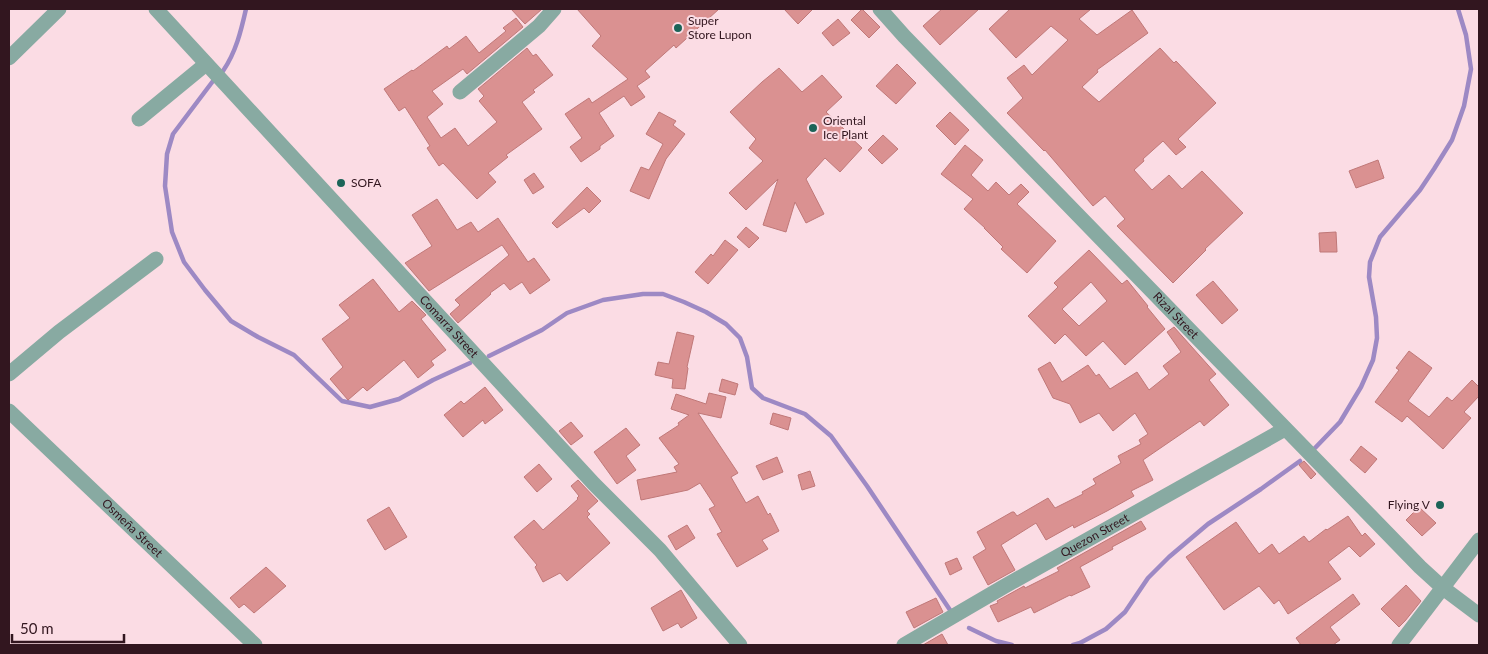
<svg xmlns="http://www.w3.org/2000/svg" width="1488" height="654" font-family="Lato,sans-serif">
<style>
.lines{fill:none;stroke-linecap:round;stroke-linejoin:round}
.stream{stroke:#9d89c4;stroke-width:4.5}
.building{fill:#da9191;stroke:#c07878;fill-rule:evenodd}
.minor{stroke:#88aaa2;stroke-width:15}
.poi-dot{fill:#1c6458;stroke:#fbdce4;stroke-width:2}
.labels{text-anchor:middle;stroke-width:4;stroke-linejoin:round;paint-order:stroke}
.poi-label{font-size:12px;fill:#32161f;stroke:#fbdce4;text-anchor:start}
.street-label{font-size:12px;fill:#32161f;stroke:#fbdce4}
</style>
<rect width="100%" height="100%" fill="#fbdce4"/>
<g class="lines">
<!-- stream -->
<g class="stream">
<path d="M 223,71 C 236,52 241,31 246,9"/>
<polyline points="213,81 173,134 167,154 165,186 172,232 184,262 205,290 231,321 258,337 294,355 342,401 370,407 399,399 433,380 470,363"/>
<polyline points="489,356 542,330 567,313 603,300 643,294 663,294 684,302 706,312 726,324 740,338 747,357 752,388 763,398 805,414 831,436 867,486 950,610"/>
<polyline points="1315,448 1340,422 1361,387 1373,360 1377,338 1376,317 1369,277 1370,262 1380,237 1420,190 1434,169 1452,140 1464,106 1471,69 1466,35 1458,9"/>
<polyline points="969,628 996,641 1012,645"/>
<polyline points="1073,645 1080,643 1106,629 1125,612 1148,578 1169,557 1208,524 1261,489 1300,461"/>
</g>
</g>
<!-- building -->
<g class="building">
<polygon points="511,9 542,9 525,24"/>
<polygon points="577,9 719,9 676,48 674,45 645,71 650,77 637,86 645,97 631,106 624,96 599,113 614,136 600,146 600,149 581,162 570,147 582,138 565,114 589,98 592,103 628,79 592,46 601,36"/>
<polygon points="784,9 813,9 798,24"/>
<polygon points="862,9 880,27 869,38 851,20"/>
<polygon points="942,9 979,9 940,45 923,26"/>
<polygon points="1010,9 1091,9 1079,19 1097,35 1132,10 1148,33 1097,70 1098,72 1082,87 1099,102 1160,48 1174,63 1176,61 1216,103 1178,139 1186,147 1176,155 1163,141 1143,159 1144,161 1134,170 1152,190 1169,175 1182,189 1202,171 1243,213 1205,249 1206,250 1173,283 1117,226 1125,219 1105,196 1093,206 1045,150 1044,151 1007,113 1023,98 1007,78 1024,65 1032,75 1068,40 1051,26 1016,58 989,29"/>
<polygon points="516,18 523,27 467,74 463,69 432,91 443,104 427,117 441,138 455,128 468,146 497,122 479,101 484,96 478,89 527,48 533,56 536,54 553,75 533,90 535,92 522,102 542,129 506,155 508,157 488,173 496,182 477,199 443,163 439,166 427,148 430,146 405,107 399,111 384,89 412,70 413,71 447,46 449,49 466,36 479,53 506,31 503,28"/>
<polygon points="838,19 850,33 833,46 822,33"/>
<polygon points="897,64 916,83 896,104 876,86"/>
<polygon points="779,68 802,92 822,75 842,97 826,112 846,131 845,132 862,148 840,172 825,158 806,179 824,214 806,223 795,202 786,232 763,225 778,179 746,210 729,193 763,161 749,148 756,139 730,112 762,82"/>
<polygon points="659,112 676,121 673,125 685,134 666,159 649,199 630,191 641,167 649,170 663,144 646,134"/>
<polygon points="950,112 969,130 955,145 936,126"/>
<polygon points="883,135 898,149 882,164 868,150"/>
<polygon points="965,145 983,160 971,175 988,191 996,182 1009,195 1021,184 1029,192 1017,204 1056,241 1027,273 1001,249 1003,247 984,228 985,228 964,209 973,199 941,174"/>
<polygon points="1378,160 1384,178 1356,188 1349,171"/>
<polygon points="534,173 544,187 533,194 524,180"/>
<polygon points="587,187 601,201 589,213 584,208 557,228 552,223"/>
<polygon points="437,199 457,230 471,222 478,232 498,218 528,262 534,258 550,280 530,294 522,282 510,290 504,283 490,293 491,294 458,323 450,314 460,305 455,300 509,255 502,245 429,291 405,263 432,246 412,215"/>
<polygon points="746,227 759,238 749,248 737,237"/>
<polygon points="1336,232 1337,252 1320,252 1319,233"/>
<polygon points="725,240 738,250 708,284 695,272 711,254 713,256"/>
<path d="M 1089,250 L 1122,284 L 1127,280 L 1148,306 L 1147,307 L 1165,329 L 1125,365 L 1103,341 L 1086,356 L 1065,334 L 1055,344 L 1028,316 L 1058,287 L 1054,283 ZM 1091,282 L 1107,301 L 1079,326 L 1062,309 Z"/>
<polygon points="373,279 399,312 412,301 426,315 421,319 446,350 431,361 434,365 418,378 404,360 367,391 363,387 348,400 330,379 343,367 322,339 350,318 339,305"/>
<polygon points="1213,281 1238,310 1222,324 1196,295"/>
<polygon points="1174,327 1216,374 1209,380 1229,405 1204,426 1200,421 1143,460 1153,480 1131,491 1134,496 1107,511 1074,528 1073,525 1046,540 1036,523 1001,545 1015,570 988,585 973,557 986,549 977,532 1012,512 1014,512 1017,516 1048,498 1055,508 1083,494 1082,492 1096,484 1093,479 1121,463 1118,456 1141,444 1139,440 1148,434 1135,413 1113,431 1099,413 1080,423 1070,404 1053,398 1038,369 1050,362 1062,382 1088,365 1096,376 1099,374 1110,389 1137,372 1149,390 1169,374 1163,366 1181,352 1167,332"/>
<polygon points="677,332 694,336 687,367 688,368 685,389 672,388 673,379 655,375 658,362 669,364"/>
<polygon points="1409,351 1432,368 1408,401 1429,417 1447,397 1452,401 1472,380 1479,387 1479,396 1464,412 1471,418 1443,449 1407,416 1402,422 1375,402 1399,370 1396,368"/>
<polygon points="722,379 738,384 735,395 719,391"/>
<polygon points="485,387 503,410 485,424 483,420 463,437 444,415 461,401 464,404"/>
<polygon points="709,393 726,397 721,418 698,413 738,473 731,477 746,503 758,496 768,515 770,513 779,531 762,540 768,549 737,567 717,534 722,532 709,509 715,506 700,483 688,490 641,500 637,480 677,472 674,467 679,464 659,438 679,425 678,423 689,415 671,409 676,394 706,404"/>
<polygon points="773,413 791,418 788,430 770,424"/>
<polygon points="571,422 583,436 571,445 559,431"/>
<polygon points="626,428 640,445 626,456 636,470 617,484 594,452"/>
<polygon points="1361,446 1377,459 1365,473 1350,460"/>
<polygon points="777,457 783,472 763,480 756,466"/>
<polygon points="1304,461 1316,474 1311,479 1299,465"/>
<polygon points="539,464 552,479 537,492 524,477"/>
<polygon points="810,471 815,486 802,490 798,475"/>
<polygon points="578,480 598,501 587,511 590,514 587,517 610,543 567,581 560,573 543,582 535,567 537,565 514,537 534,520 543,530 567,509 578,499 577,498 579,496 571,486"/>
<polygon points="389,507 407,537 385,550 367,520"/>
<polygon points="1419,507 1436,523 1422,536 1406,520"/>
<polygon points="1348,516 1362,536 1365,533 1375,544 1360,557 1349,546 1328,562 1341,579 1288,614 1279,600 1274,604 1259,586 1224,610 1186,557 1236,522 1259,554 1272,544 1279,554 1304,536 1309,542 1326,529 1327,530"/>
<polygon points="1141,521 1146,529 1112,547 1113,549 1080,567 1090,587 1071,596 1070,595 1034,613 1031,607 998,622 990,606 998,603 997,601 1024,586 1025,588 1059,571 1057,568"/>
<polygon points="687,525 695,538 676,550 668,536"/>
<polygon points="957,558 962,569 950,575 945,563"/>
<polygon points="266,567 286,586 254,613 244,604 239,608 230,598"/>
<polygon points="1406,585 1421,601 1405,621 1399,627 1381,609"/>
<polygon points="681,590 697,618 681,628 678,623 663,631 651,608"/>
<polygon points="1353,594 1360,604 1330,627 1340,640 1333,645 1301,645 1296,638"/>
<polygon points="936,598 943,612 914,628 906,612"/>
<polygon points="942,634 948,645 923,645"/>
</g>
<g class="lines">
<!-- minor -->
<g class="minor">
<path id="s1" d="M 156,9 L 594,484 L 660,550 L 740,645"/>
<path id="s2" d="M 880,9 L 904,36 L 1420,567 L 1443,588 L 1479,615"/>
<polyline points="9,58 59,9"/>
<polyline points="460,92 539,26 554,9"/>
<polyline points="139,119 206,64"/>
<polyline points="9,374 59,332 156,259"/>
<path id="s3" d="M 9,411 L 255,645"/>
<path id="s4" d="M 904,645 L 1005,586 L 1285,429"/>
<polyline points="1399,645 1479,540"/>
</g>
</g>
<!-- markers -->
<g class="poi-dot">
<circle cx="678" cy="28" r="5"/>
<circle cx="813" cy="128" r="5"/>
<circle cx="341" cy="183" r="5"/>
<circle cx="1440" cy="505" r="5"/>
</g>
<g class="labels">
<!-- poi labels -->
<g class="poi-label">
<text x="688" y="25">Super<tspan x="688" dy="14">Store Lupon</tspan></text>
<text x="823" y="125">Oriental<tspan x="823" dy="14">Ice Plant</tspan></text>
<text x="351" y="187">SOFA</text>
<text x="1430" y="509" text-anchor="end">Flying V</text>
</g>
<!-- street labels -->
<g class="street-label">
<text dy="4" stroke="none"><textPath href="#s2" startOffset="426">Rizal Street</textPath></text>
<text dy="4" stroke="none"><textPath href="#s1" startOffset="432">Comarra Street</textPath></text>
<text dy="4" stroke="none"><textPath href="#s3" startOffset="170">Osmeña Street</textPath></text>
<text dy="4" stroke="none"><textPath href="#s4" startOffset="220">Quezon Street</textPath></text>
</g>
</g>
<!-- border -->
<rect width="1488" height="654" fill="none" stroke="#32161f" stroke-width="20"/>
<!-- scale -->
<path d="M12 634v8h112v-8" fill="none" stroke="#32161f" stroke-width="2.5"/>
<text x="20" y="634" font-size="15" fill="#32161f" stroke="#fbdce4" stroke-width="4" paint-order="stroke">50 m</text>
</svg>
